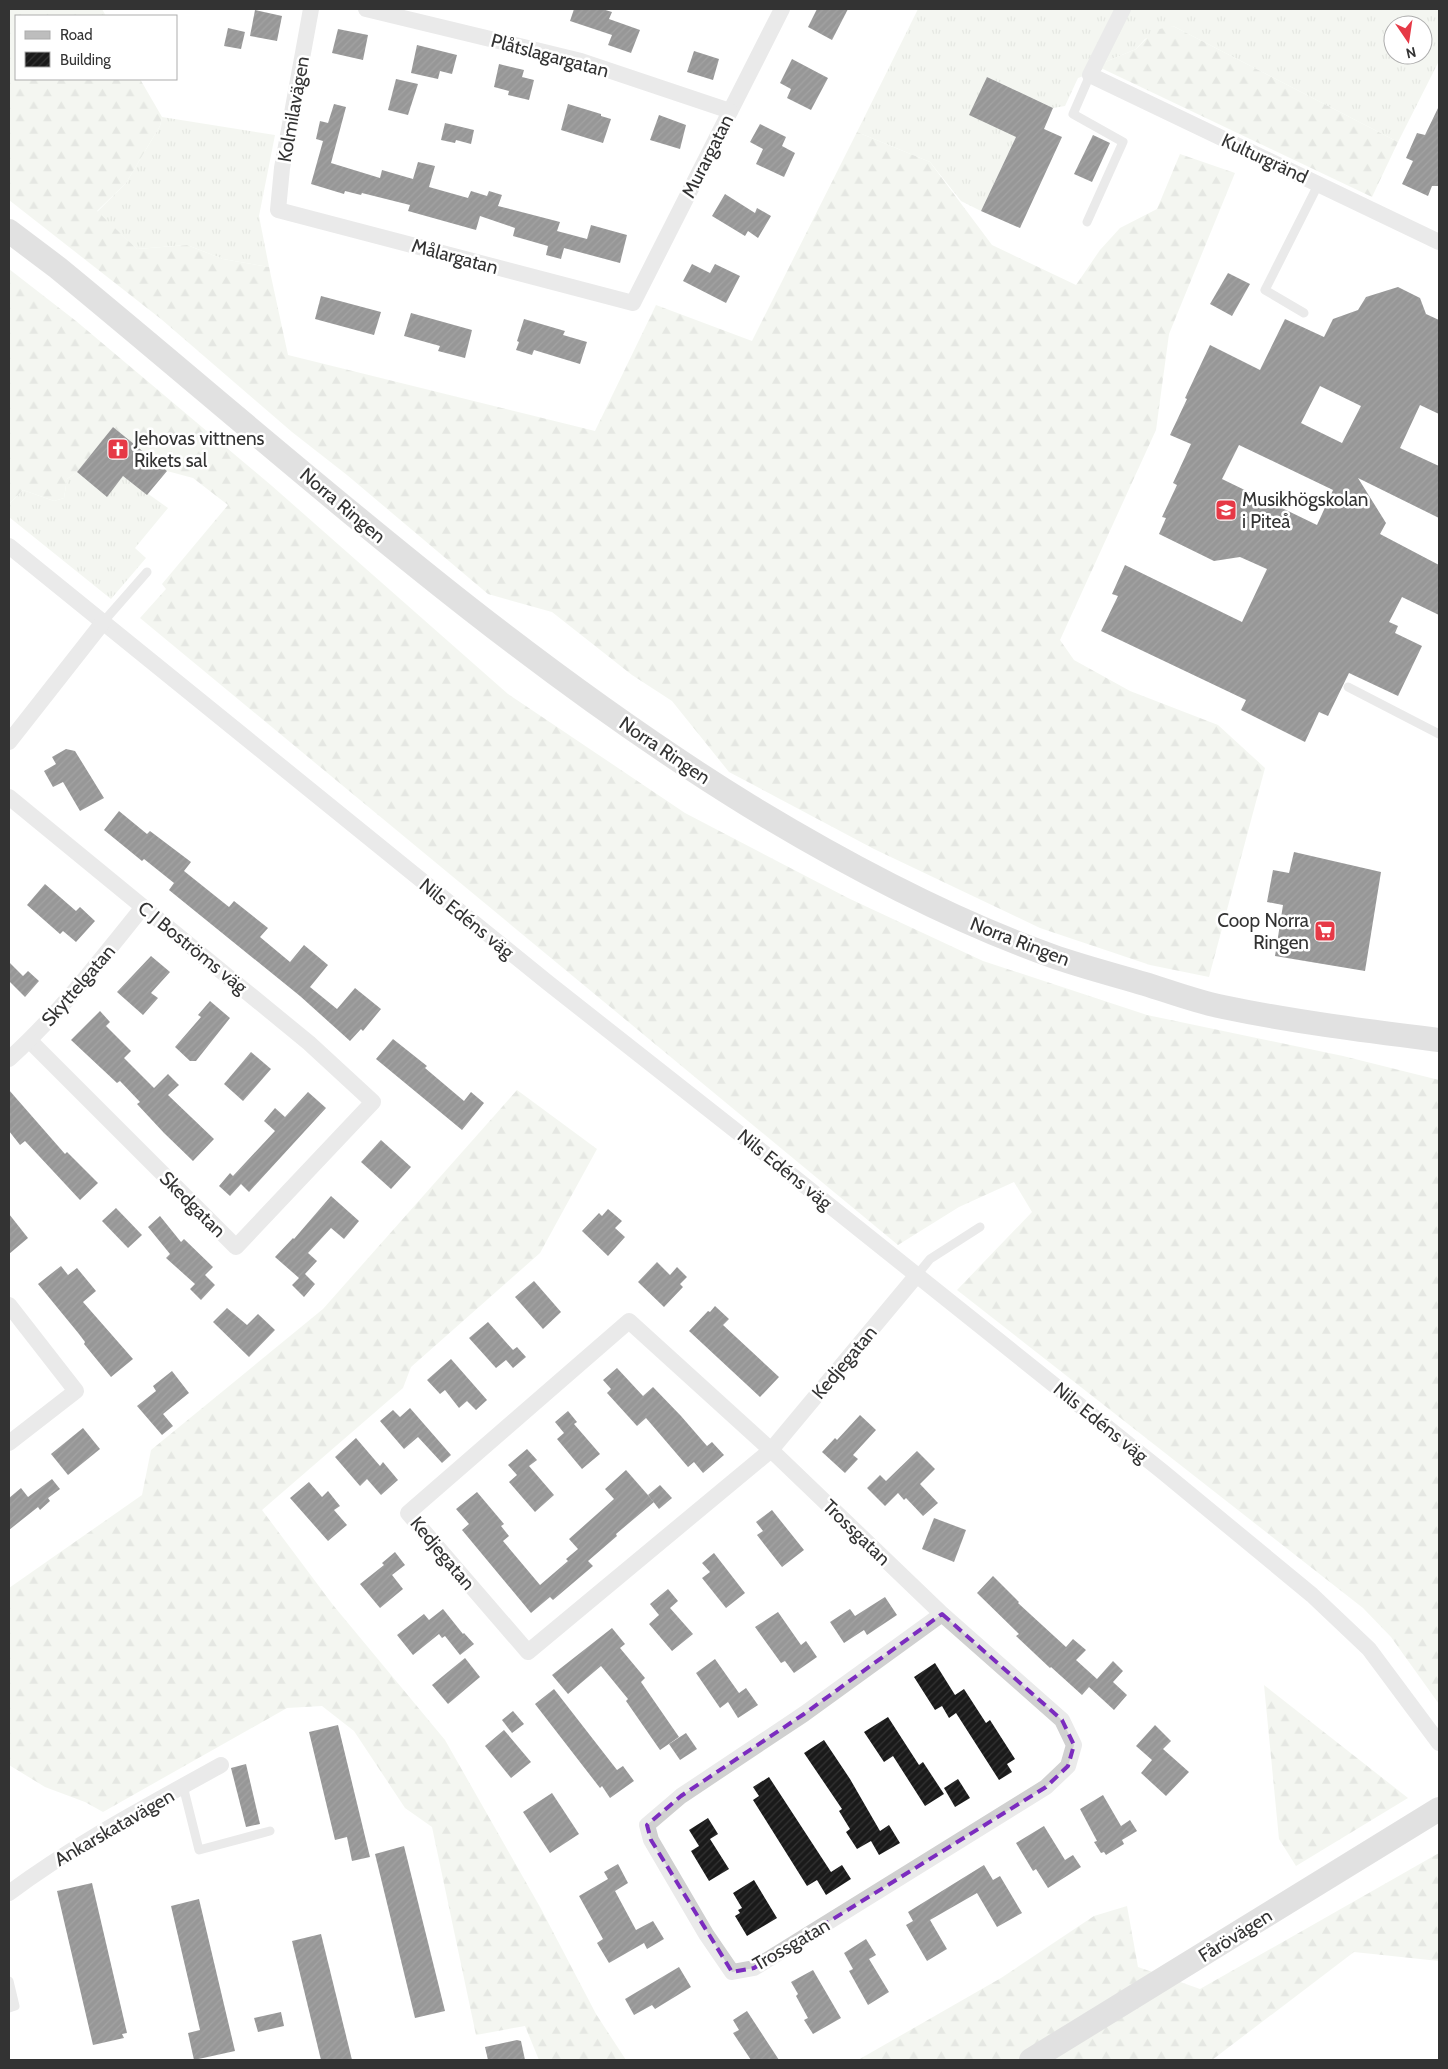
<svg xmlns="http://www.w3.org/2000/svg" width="1448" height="2069" font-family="Cabin,sans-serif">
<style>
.grass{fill:url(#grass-tufts);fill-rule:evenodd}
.forest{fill:url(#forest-firs)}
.building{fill:url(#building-hatch);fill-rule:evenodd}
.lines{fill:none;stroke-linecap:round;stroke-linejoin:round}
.lane{stroke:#d0d0d0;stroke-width:9}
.street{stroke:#d0d0d0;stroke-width:16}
.secondary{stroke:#bdbdbd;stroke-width:24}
.marked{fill:none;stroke:#7b2cbf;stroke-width:4;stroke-dasharray:10 6;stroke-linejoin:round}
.labels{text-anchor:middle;stroke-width:5;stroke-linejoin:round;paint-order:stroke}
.street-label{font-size:19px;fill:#333;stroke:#fff}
.poi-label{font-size:19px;fill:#333;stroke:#fff;text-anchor:start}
</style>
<defs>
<pattern id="grass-tufts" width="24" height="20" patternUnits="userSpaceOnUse" patternTransform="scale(1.25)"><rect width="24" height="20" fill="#e6ecdf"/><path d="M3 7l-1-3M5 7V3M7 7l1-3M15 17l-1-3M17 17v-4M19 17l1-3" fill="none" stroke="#c6cbc0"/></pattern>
<pattern id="forest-firs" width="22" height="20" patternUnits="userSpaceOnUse" patternTransform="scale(1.25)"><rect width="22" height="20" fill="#e6ecdf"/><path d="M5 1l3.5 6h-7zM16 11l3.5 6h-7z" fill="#c6cbc0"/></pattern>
<pattern id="building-hatch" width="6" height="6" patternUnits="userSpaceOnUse" patternTransform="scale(1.25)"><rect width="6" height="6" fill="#1a1a1a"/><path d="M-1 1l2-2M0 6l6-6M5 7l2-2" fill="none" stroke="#333"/></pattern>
</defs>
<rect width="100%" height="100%" fill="#fff"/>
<!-- grass -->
<g class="grass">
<path d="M 918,9 L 1439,9 L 1439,61 L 1398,142 L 1173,26 L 1145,39 L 1136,49 L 1103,63 L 1103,69 L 1078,78 L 1065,106 L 1053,108 L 987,77 L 1016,137 L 981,211 L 961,201 L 930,162 L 857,132 ZM 1393,25 L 1423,25 L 1423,55 L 1393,55 Z"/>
<polygon points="162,117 275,135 259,216 269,267 223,259 187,245 137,249 97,212 126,183 160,126"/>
<polygon points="77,472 107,496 123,476 168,508 135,548 146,558 111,599 9,517 9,504 23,490 54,501 64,498 67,479"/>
</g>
<!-- forest -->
<g class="forest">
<polygon points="9,9 102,9 106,16 16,16 16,79 140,79 162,117 160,126 126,183 97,211 137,249 187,245 223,259 269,267 288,355 595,431 656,305 752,341 857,132 930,162 992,245 1076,285 1100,250 1120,228 1157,209 1180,154 1235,173 1169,334 1156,430 1060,640 1074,660 1130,691 1218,725 1265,768 1209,977 1150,965 1040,928 874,849 729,772 672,701 632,675 552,612 488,594 347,475 292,432 161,319 9,200"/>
<polygon points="1173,26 1398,142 1372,197 1103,69 1103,63 1136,49 1155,30"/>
<polygon points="9,269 76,321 272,486 508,694 685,813 848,898 983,961 1147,1015 1343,1056 1439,1080 1439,1704 1391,1637 1363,1608 957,1290 1032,1212 1014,1182 959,1207 898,1245 140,618 166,589 162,584 228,505 193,478 167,471 113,427 77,472 67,479 64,498 54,501 23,490 9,504"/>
<polygon points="517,1090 597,1149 540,1253 411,1367 403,1388 262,1510 333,1605 445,1740 540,1907 596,2014 626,2060 539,2060 525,2026 476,2035 432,1827 405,1808 354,1731 322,1706 287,1708 103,1812 85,1802 45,1787 9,1765 9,1588 142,1495 151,1450 323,1309"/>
<polygon points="1264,1685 1408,1798 1296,1866 1279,1839"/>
<polygon points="1439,1853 1439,1961 1354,1952 1212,2060 858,2060 1001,1978 1094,1916 1127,1906 1138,1967 1200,1989"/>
</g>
<!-- building -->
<g class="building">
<polygon points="574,9 602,9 612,12 609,19 640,30 631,53 608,45 612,35 570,21"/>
<polygon points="817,9 848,9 832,40 808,27"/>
<polygon points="255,10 282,16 277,41 250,36"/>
<polygon points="228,28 245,32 241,49 224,46"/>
<polygon points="338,29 368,35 363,60 332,53"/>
<polygon points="417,45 457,55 452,74 440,71 438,79 411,73"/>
<polygon points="694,51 719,59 713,80 687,72"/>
<polygon points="792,59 828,78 811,110 787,98 791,89 780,83"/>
<polygon points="499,64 524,70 522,77 534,80 529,100 508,95 509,91 494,87"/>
<polygon points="987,77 1053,108 1044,129 1062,137 1020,228 981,211 1016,137 969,115"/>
<polygon points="396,79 418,84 408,115 388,110"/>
<polygon points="334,104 346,107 331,163 380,178 382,170 413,179 418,162 435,166 429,187 468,198 471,191 487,196 489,191 502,195 498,206 560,222 557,231 587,239 591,225 627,235 620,263 564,248 561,259 546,255 548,246 513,236 515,228 480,216 476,230 408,211 410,205 362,193 361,195 345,191 344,194 311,184 323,141 316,139 320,121 328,123"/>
<polygon points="568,104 601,114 601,116 611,119 603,143 561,130"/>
<polygon points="1439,106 1439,186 1432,186 1428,196 1402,184 1413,161 1406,158 1417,133 1425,135"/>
<polygon points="659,115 686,125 680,149 650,140"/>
<polygon points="445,123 474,130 471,144 456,140 455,143 441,140"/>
<polygon points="760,124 786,137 782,146 795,153 784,177 756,164 763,149 750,142"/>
<polygon points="1093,135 1110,143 1092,182 1074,174"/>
<polygon points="725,194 755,213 757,208 771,216 758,238 748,231 745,236 712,216"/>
<polygon points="692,264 710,273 715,264 740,276 726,303 683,281"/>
<polygon points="1228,273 1250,284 1232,316 1210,304"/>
<path d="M 1398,287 L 1420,298 L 1426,314 L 1439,320 L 1439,414 L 1420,405 L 1400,448 L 1439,466 L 1439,518 L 1358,478 L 1386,523 L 1380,534 L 1439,565 L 1439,615 L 1402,597 L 1389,622 L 1398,626 L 1395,633 L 1422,646 L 1398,696 L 1349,673 L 1328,716 L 1319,712 L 1305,742 L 1241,710 L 1246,700 L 1101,631 L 1118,596 L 1112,594 L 1125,565 L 1242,622 L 1267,569 L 1240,557 L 1214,561 L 1159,534 L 1166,518 L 1162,517 L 1177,485 L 1173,483 L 1191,444 L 1170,435 L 1187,399 L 1185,398 L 1210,345 L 1260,370 L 1285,319 L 1324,337 L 1333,319 L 1358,310 L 1366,297 ZM 1320,386 L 1361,406 L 1342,443 L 1301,423 ZM 1239,445 L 1333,490 L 1317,525 L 1222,479 Z"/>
<polygon points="321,296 381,312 374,335 315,319"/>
<polygon points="411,313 472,330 465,358 438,351 440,346 404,336"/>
<polygon points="524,319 565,331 563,335 587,342 580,364 534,350 532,355 516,350 519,342 517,341"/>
<polygon points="113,427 167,471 147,495 123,476 107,497 77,472"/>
<polygon points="66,749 75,751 104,798 80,811 63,782 53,787 44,771 56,764 52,757"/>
<polygon points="119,811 147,834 150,831 191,862 184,871 229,907 234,901 268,928 260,937 290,962 304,945 328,965 310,987 337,1009 355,988 381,1009 363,1031 361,1029 350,1041 300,996 169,890 174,883 144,859 142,861 104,830"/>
<polygon points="1294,852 1381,872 1365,971 1275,956 1283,905 1267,902 1273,870 1289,873"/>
<polygon points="45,884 76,911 80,907 95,921 76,942 63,931 60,934 27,905"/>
<polygon points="151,956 170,972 151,993 158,998 143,1015 117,992"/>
<polygon points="9,962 23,976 28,971 39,981 25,997 9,981"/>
<polygon points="210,1001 230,1018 196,1061 190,1061 175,1047 201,1017 198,1015"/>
<polygon points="100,1011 110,1022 106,1026 131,1051 124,1058 154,1088 168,1074 179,1085 168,1095 214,1139 193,1161 164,1133 137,1104 140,1102 120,1081 117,1083 71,1040"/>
<polygon points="393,1039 427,1066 425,1068 464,1101 471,1092 484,1103 462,1130 376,1059"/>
<polygon points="251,1052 271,1069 243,1101 224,1084"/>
<polygon points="9,1090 65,1154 67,1152 98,1183 80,1200 25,1141 20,1145 9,1131"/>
<polygon points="308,1092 326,1108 249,1192 241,1184 230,1196 219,1186 230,1173 233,1176 275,1131 264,1121 275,1108 285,1117"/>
<polygon points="381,1140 411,1167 391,1189 361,1162"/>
<polygon points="331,1196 359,1221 344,1239 331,1228 308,1253 317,1261 305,1274 315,1284 304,1297 292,1285 299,1278 275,1257 293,1238 294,1239"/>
<polygon points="116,1208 142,1235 128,1248 102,1221"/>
<polygon points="608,1209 622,1221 615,1228 625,1237 608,1256 582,1231 599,1213 602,1216"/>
<polygon points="9,1214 28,1238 9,1254"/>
<polygon points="160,1216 181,1242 184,1239 213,1267 205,1275 215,1285 201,1300 190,1289 195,1284 166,1258 170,1254 148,1227"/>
<polygon points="657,1262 670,1275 677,1267 687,1277 680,1284 683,1287 664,1307 638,1282"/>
<polygon points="61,1266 68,1275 77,1268 96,1291 83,1302 133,1359 111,1377 84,1344 85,1342 79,1334 38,1284"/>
<polygon points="534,1281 561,1312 543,1329 515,1297"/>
<polygon points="715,1306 729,1319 723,1325 779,1377 760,1397 689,1331 708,1311 710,1312"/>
<polygon points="227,1308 247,1325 258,1314 275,1330 249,1357 213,1322"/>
<polygon points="488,1322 513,1350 517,1347 526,1357 513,1368 506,1360 496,1368 469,1338"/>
<polygon points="451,1359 487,1400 476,1410 467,1401 459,1408 445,1390 440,1394 427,1380"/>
<polygon points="617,1368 643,1396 653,1387 681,1416 707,1446 712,1442 724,1455 703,1473 694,1462 688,1467 646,1418 637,1426 607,1393 611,1389 603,1380"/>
<polygon points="172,1371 189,1393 163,1414 173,1426 162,1435 137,1406 156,1391 153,1386"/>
<polygon points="410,1408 451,1455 442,1463 418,1437 404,1449 380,1421 393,1410 400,1417"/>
<polygon points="568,1411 577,1422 574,1424 600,1454 582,1469 557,1439 564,1433 555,1422"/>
<polygon points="860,1415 876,1430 853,1455 858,1459 845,1473 822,1452 835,1438 837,1440"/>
<polygon points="83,1428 100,1449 68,1475 51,1454"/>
<polygon points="356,1438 380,1466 383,1462 398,1480 381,1495 367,1479 360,1486 335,1457"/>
<polygon points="527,1449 537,1460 529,1466 554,1495 535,1512 509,1482 517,1475 508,1465"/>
<polygon points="917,1451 935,1469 920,1484 938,1503 923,1516 906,1498 904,1500 898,1493 885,1506 867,1488 880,1475 886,1481"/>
<polygon points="626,1470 654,1502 616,1534 617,1536 588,1561 593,1566 553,1600 550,1597 531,1613 462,1530 469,1524 456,1509 477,1492 504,1524 501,1526 509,1536 503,1541 540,1585 568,1561 566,1559 578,1549 569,1539 614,1499 605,1489"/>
<polygon points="52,1479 60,1489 48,1498 50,1501 40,1510 38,1507 9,1530 9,1498 21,1488 28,1497"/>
<polygon points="309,1482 322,1497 328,1491 340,1506 334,1510 347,1525 328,1541 290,1498"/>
<polygon points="660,1485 672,1498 659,1509 648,1495"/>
<polygon points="772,1510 804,1550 782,1567 757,1535 763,1531 756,1522"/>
<polygon points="934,1518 966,1530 954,1562 922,1549"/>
<polygon points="395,1552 405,1565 392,1575 385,1566 403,1589 380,1608 360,1584 384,1565 382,1563"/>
<polygon points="714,1553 745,1593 726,1608 702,1578 710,1572 702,1563"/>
<polygon points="993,1576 1019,1602 1018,1603 1066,1647 1073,1639 1086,1650 1076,1660 1097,1679 1113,1661 1123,1671 1113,1682 1127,1695 1114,1710 1089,1687 1082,1695 1051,1667 1050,1668 1016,1636 1019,1634 977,1593"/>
<polygon points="668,1589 678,1601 670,1608 693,1634 672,1651 649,1624 659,1615 650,1604"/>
<polygon points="885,1597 897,1615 867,1635 864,1630 844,1643 830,1622 850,1609 855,1616"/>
<polygon points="443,1609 463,1634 464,1633 474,1644 460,1655 445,1636 442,1638 439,1634 413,1655 397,1635 424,1614 429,1620"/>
<polygon points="778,1612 801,1645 806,1641 817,1657 794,1673 785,1661 781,1663 755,1627"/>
<polygon points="612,1628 625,1644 620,1648 645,1678 641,1682 679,1737 660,1750 626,1701 628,1699 601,1666 568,1694 552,1675"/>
<polygon points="465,1658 480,1677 448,1704 432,1685"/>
<polygon points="715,1659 739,1693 746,1688 758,1705 738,1718 728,1702 720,1708 696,1673"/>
<polygon points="935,1663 955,1695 964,1689 986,1723 990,1720 1015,1759 1007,1764 1012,1772 999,1780 956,1713 949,1718 942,1706 935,1710 914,1677"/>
<polygon points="554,1689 617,1770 623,1766 634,1781 610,1798 602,1786 600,1788 535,1704"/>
<polygon points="513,1711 524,1724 512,1733 502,1720"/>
<polygon points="888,1717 919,1765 923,1762 944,1794 925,1806 893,1756 884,1762 864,1732"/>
<polygon points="338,1725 370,1857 352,1861 347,1837 335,1840 309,1732"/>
<polygon points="1155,1725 1171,1741 1163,1749 1189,1772 1166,1796 1141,1773 1152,1760 1136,1746"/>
<polygon points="504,1730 531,1762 511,1778 485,1746"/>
<polygon points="686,1733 697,1749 680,1760 669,1744"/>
<polygon points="824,1740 850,1779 880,1831 889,1825 900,1843 879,1855 871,1841 857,1849 846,1832 850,1829 839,1811 842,1809 804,1753"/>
<polygon points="246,1764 260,1824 246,1827 231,1768"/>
<polygon points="769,1777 831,1872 842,1865 851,1879 826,1895 817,1880 807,1886 753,1800 759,1796 753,1787"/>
<polygon points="958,1779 970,1798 955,1807 944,1788"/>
<polygon points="552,1793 579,1834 550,1853 523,1812"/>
<polygon points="1103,1795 1121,1826 1130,1820 1137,1831 1122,1840 1124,1844 1106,1855 1104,1852 1101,1853 1094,1842 1097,1841 1080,1809"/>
<polygon points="708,1818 718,1834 710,1839 729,1869 709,1881 691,1851 699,1846 689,1830"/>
<polygon points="1044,1826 1065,1860 1073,1855 1081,1867 1048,1888 1036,1869 1033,1871 1016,1843"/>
<polygon points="404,1846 445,2011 415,2018 375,1854"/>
<polygon points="618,1864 628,1883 615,1891 636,1930 653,1921 664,1939 647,1949 644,1943 609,1963 597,1943 603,1939 579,1896 608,1879 604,1872"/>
<polygon points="984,1865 993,1880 1000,1876 1022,1913 997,1927 977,1893 930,1920 947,1949 927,1961 906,1925 913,1921 908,1912"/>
<polygon points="754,1880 777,1918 747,1936 735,1916 740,1913 738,1910 742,1908 733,1893"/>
<polygon points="92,1883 127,2033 122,2034 124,2038 93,2045 57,1891"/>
<polygon points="199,1899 235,2051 194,2060 188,2033 200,2030 171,1906"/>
<polygon points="321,1934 352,2060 321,2060 292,1941"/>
<polygon points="866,1939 876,1955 869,1959 889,1992 868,2005 849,1971 853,1969 844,1953"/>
<polygon points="679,1967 691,1987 655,2009 652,2005 634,2015 625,1999"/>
<polygon points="813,1970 841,2018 813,2034 804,2020 808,2018 796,1996 798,1994 791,1982"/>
<polygon points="747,2011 779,2060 751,2060 733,2033 739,2030 733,2020"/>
<polygon points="281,2012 284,2026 258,2032 254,2018"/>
<polygon points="517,2040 521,2041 525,2060 488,2060 485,2047"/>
</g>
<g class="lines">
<!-- lane -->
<g class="lane">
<polyline points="1087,222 1123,142 1073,114 1090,75"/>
<polyline points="1304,313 1265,290 1319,183"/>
<polyline points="104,621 147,572"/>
<polyline points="1348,687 1439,734"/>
<polyline points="917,1275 930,1259 980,1227"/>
<polyline points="183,1786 199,1850 270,1831"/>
<polyline points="9,1981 15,2006 9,2008"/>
</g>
<!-- street -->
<g class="street">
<polyline points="311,9 282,168 278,210 633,303 782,9"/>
<polyline points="366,9 581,61 730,111"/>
<polyline points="1123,9 1090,75 1439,242"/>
<polyline points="9,546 547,982 764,1153 1163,1472 1312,1595 1369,1649 1439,1743"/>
<polyline points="9,742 104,621"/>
<polyline points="9,797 309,1043 373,1102 236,1247 30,1041"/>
<path d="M 9,1059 C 59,1014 101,959 143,907"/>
<polyline points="917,1275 771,1450 528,1652 408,1513 629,1321 771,1450 942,1614 1062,1720 1074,1745 1068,1766 1046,1787 754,1968 732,1972 706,1934 651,1840 647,1825 681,1796 804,1714 942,1614"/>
<polyline points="9,1305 76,1391 9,1443"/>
<path d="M 9,1893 C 75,1844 149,1805 221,1765"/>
</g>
<!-- secondary -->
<g class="secondary">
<path d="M 9,231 L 58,268 C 283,453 500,652 748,805 C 845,864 946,918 1052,956 C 1083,967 1115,975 1145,984 C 1171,992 1197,1002 1223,1007 C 1294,1022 1367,1031 1439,1040"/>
<polyline points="1031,2060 1439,1809"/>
</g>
</g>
<!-- marked area -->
<path d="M0 0H1448V2069H0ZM 942,1614 L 1062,1720 L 1074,1745 L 1068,1766 L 1046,1787 L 754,1968 L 732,1972 L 651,1840 L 647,1825 L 681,1796 L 804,1714 Z" fill="#fff" fill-opacity=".55" fill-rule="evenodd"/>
<path class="marked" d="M 942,1614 L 1062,1720 L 1074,1745 L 1068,1766 L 1046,1787 L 754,1968 L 732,1972 L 651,1840 L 647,1825 L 681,1796 L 804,1714 Z"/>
<!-- icons -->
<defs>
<g id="church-square" transform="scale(1.125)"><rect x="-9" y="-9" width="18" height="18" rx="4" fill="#e63946" stroke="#fff"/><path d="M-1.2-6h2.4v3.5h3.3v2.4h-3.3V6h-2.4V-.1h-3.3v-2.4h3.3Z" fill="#fff"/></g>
<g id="university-square" transform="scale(1.125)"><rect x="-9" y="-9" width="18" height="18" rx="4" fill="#e63946" stroke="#fff"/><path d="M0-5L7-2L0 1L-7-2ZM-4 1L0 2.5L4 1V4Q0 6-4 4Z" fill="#fff"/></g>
<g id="supermarket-square" transform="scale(1.125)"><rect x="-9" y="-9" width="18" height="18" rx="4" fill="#e63946" stroke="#fff"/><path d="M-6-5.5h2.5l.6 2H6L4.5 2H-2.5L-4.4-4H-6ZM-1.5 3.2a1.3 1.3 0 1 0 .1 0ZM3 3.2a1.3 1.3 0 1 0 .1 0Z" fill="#fff"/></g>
</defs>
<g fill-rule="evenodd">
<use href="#church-square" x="118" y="449"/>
<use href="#university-square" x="1226" y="510"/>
<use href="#supermarket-square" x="1325" y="931"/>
</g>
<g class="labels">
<!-- street labels -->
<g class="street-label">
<text transform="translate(550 55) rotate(15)" y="7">Plåtslagargatan</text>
<text transform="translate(293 109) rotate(-80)" y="7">Kolmilavägen</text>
<text transform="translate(707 156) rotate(-63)" y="7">Murargatan</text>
<text transform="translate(1265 158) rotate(25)" y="7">Kulturgränd</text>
<text transform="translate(455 256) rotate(15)" y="7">Målargatan</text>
<text transform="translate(343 505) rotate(40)" y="7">Norra Ringen</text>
<text transform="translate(665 750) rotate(34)" y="7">Norra Ringen</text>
<text transform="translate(467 918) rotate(39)" y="7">Nils Edéns väg</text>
<text transform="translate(1020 941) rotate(21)" y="7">Norra Ringen</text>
<text transform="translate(193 947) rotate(39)" y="7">C J Boströms väg</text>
<text transform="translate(78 985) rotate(-49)" y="7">Skyttelgatan</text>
<text transform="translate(785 1169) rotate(39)" y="7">Nils Edéns väg</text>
<text transform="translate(193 1204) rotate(45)" y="7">Skedgatan</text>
<text transform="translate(844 1362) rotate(-50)" y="7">Kedjegatan</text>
<text transform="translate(1101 1422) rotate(39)" y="7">Nils Edéns väg</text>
<text transform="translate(857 1532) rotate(44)" y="7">Trossgatan</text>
<text transform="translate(443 1553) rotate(50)" y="7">Kedjegatan</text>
<text transform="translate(114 1827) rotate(-30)" y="7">Ankarskatavägen</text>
<text transform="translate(1235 1935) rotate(-32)" y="7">Fårövägen</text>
<text transform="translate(791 1944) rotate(-30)" y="7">Trossgatan</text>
</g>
<!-- poi labels -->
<g class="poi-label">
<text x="134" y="445">Jehovas vittnens<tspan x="134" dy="22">Rikets sal</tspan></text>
<text x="1242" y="506">Musikhögskolan<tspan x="1242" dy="22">i Piteå</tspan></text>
<text x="1309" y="927" text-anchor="end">Coop Norra<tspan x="1309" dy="22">Ringen</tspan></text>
</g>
</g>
<!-- border -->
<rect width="1448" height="2069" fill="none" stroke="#333333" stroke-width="20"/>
<!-- legend -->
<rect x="15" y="15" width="162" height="65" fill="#ffffff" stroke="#adadad"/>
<rect x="25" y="31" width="25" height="8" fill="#bdbdbd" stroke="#adadad"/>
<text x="60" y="40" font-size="15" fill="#333333">Road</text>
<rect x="25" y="52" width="25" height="15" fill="url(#building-hatch)" stroke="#adadad"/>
<text x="60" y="65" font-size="15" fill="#333333">Building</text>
<!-- north arrow -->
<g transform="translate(1408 40) rotate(167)"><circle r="24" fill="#ffffff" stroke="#adadad"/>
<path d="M0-4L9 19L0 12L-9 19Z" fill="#e63946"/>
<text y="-8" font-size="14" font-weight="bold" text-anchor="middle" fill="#333333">N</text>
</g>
</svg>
